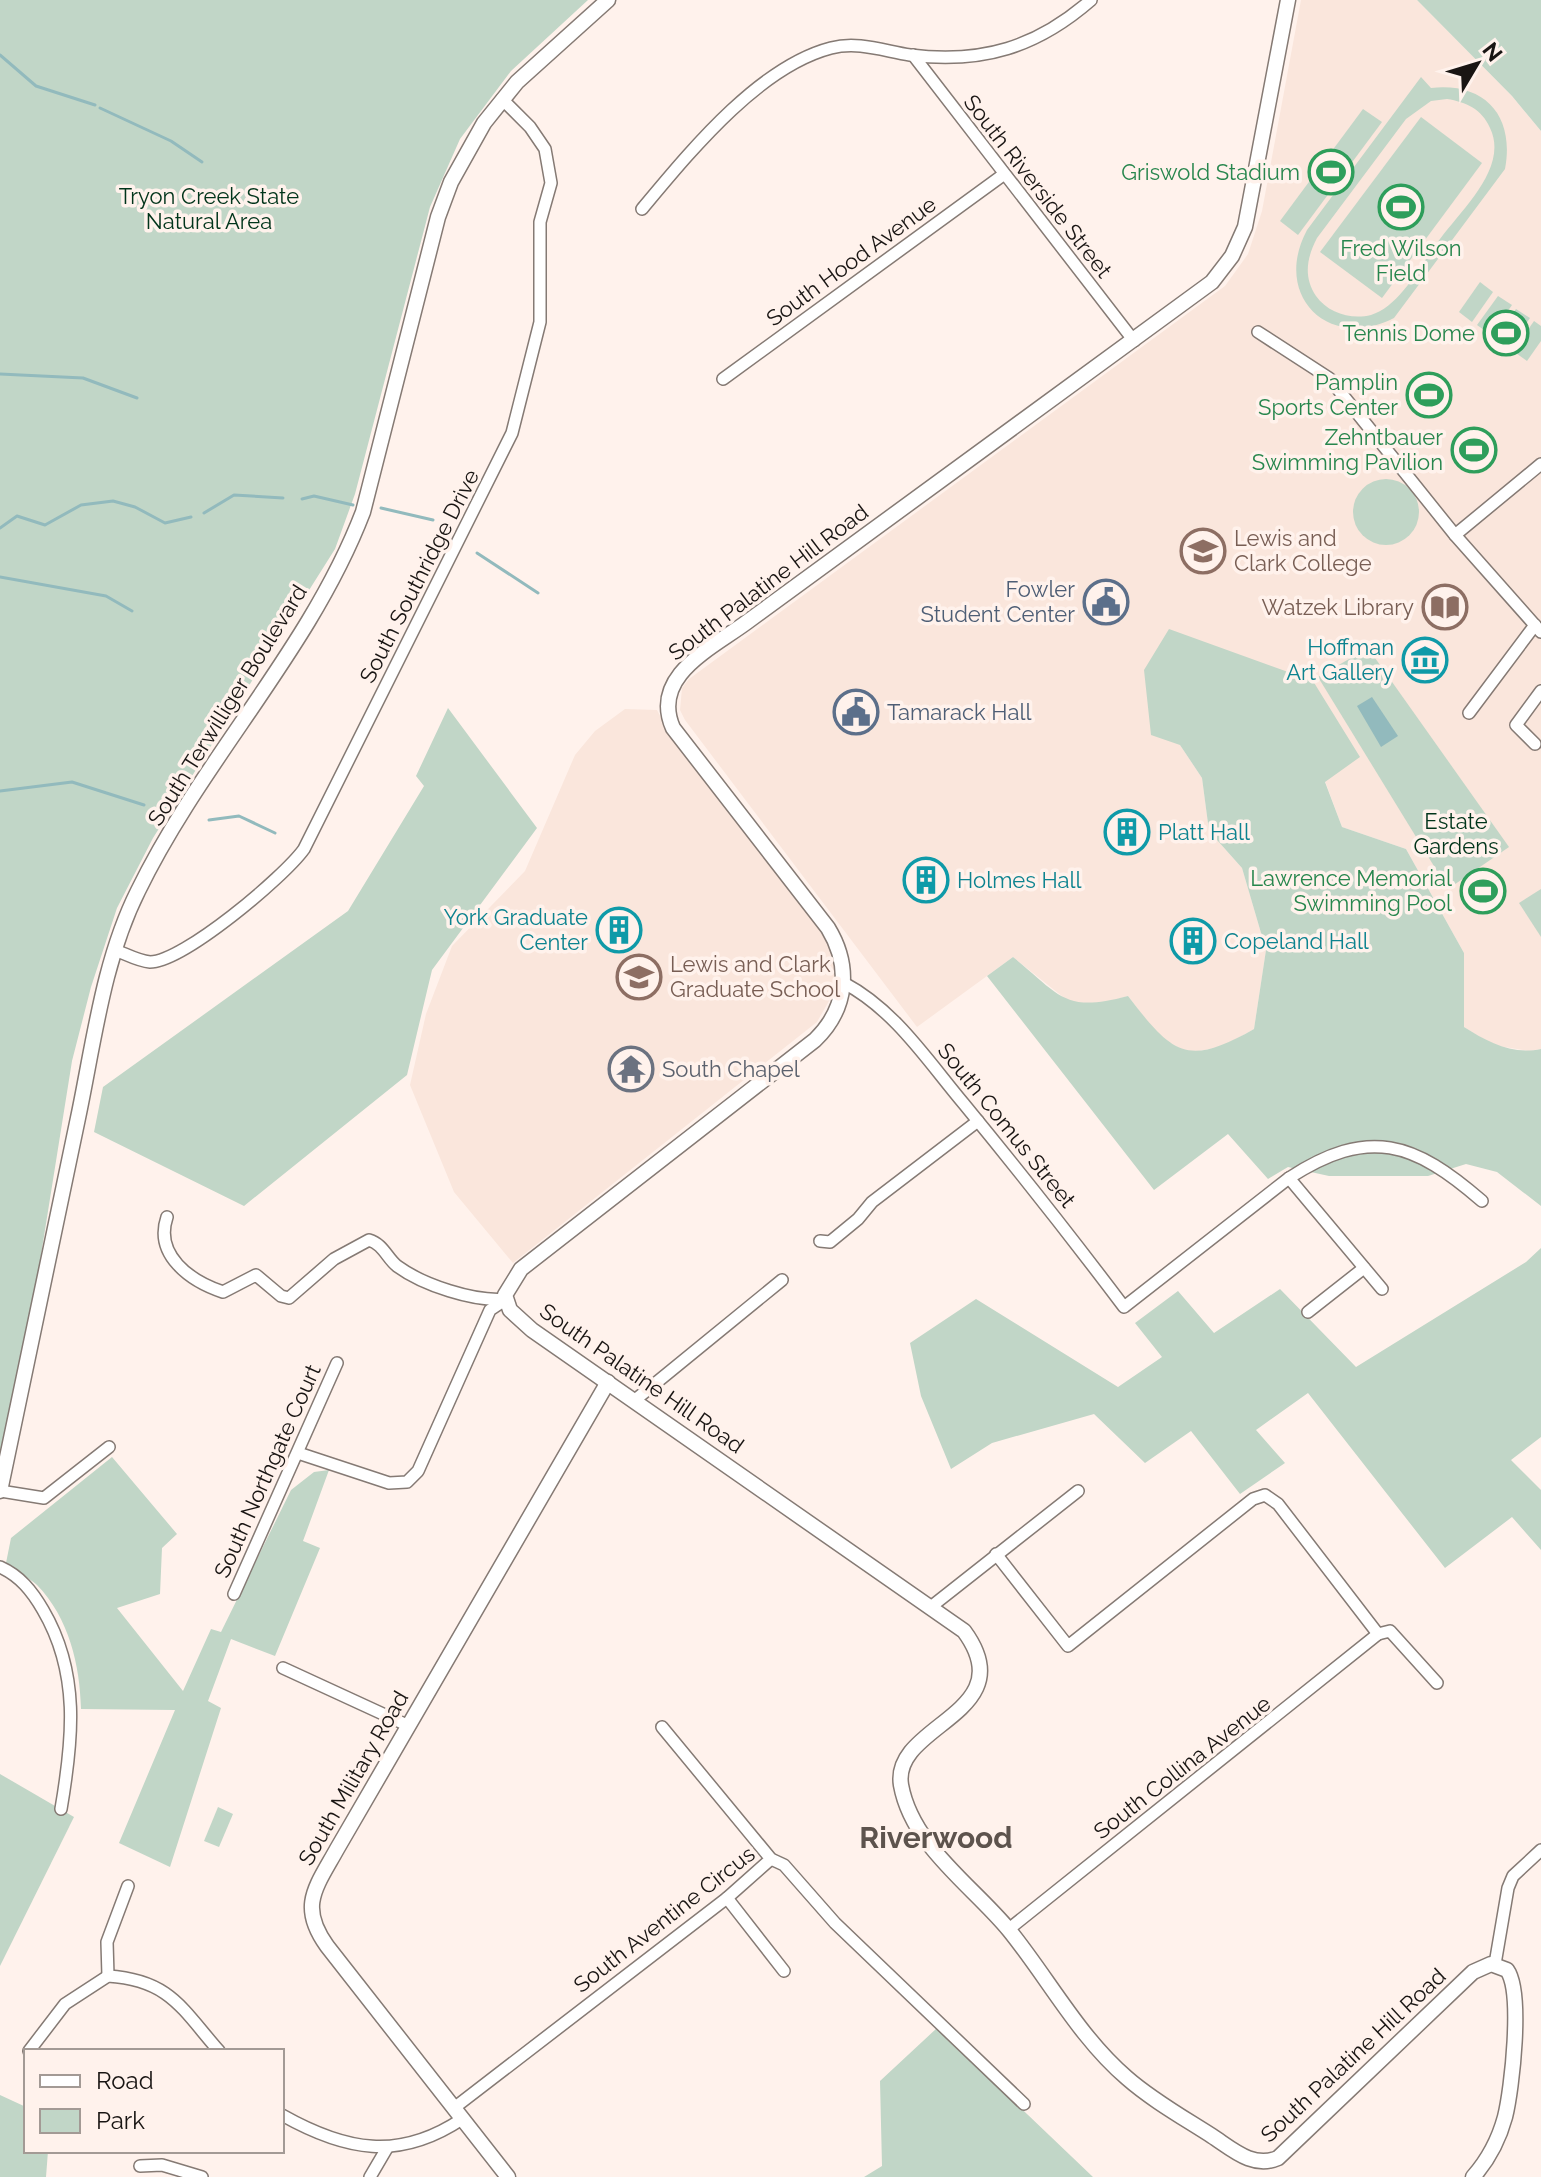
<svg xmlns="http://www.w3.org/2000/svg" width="1541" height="2177" font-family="Raleway,sans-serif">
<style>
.built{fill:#fae6dc}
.green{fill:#c1d6c7;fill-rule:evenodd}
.water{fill:#92babd}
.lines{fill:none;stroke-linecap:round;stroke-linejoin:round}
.stream{stroke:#92babd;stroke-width:3}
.street-casing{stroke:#857a74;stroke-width:14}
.secondary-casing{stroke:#857a74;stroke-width:17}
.street{stroke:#fff;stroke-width:11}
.secondary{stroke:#fff;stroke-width:14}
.labels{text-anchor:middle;stroke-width:7;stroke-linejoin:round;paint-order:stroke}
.leisure-label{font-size:22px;fill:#27864d;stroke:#fff2ec;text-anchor:end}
.street-label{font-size:22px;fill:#191513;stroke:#fff2ec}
.park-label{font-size:22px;fill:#00341a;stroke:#fff2ec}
.education-label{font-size:22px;fill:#785e54;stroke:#fff2ec;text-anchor:start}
.service-label{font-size:22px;fill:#4e5e75;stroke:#fff2ec;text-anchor:end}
.culture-label{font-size:22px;fill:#0d838f;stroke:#fff2ec;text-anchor:start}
.worship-label{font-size:22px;fill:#5b616d;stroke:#fff2ec;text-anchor:start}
.district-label{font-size:30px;font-weight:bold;fill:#5d534d;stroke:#fff2ec}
</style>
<rect width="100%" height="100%" fill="#fff2ec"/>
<!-- built -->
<g class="built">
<polygon points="1301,0 1417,0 1512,96 1541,131 1541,1049 1529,1051 1492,1045 1464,1027 1464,953 1406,849 1342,827 1325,781 1180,745 1202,778 1209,831 1242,868 1266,950 1254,1029 1224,1046 1189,1053 1159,1037 1128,996 1092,1006 1068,1001 1013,957 917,1027 685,720 680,710 682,688 689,679 1225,286 1248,254 1262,211"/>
<polygon points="625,709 657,710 670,735 825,935 838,967 837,987 817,1022 513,1263 454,1192 410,1085 426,1014 452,946 525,871 575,755 595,731"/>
</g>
<!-- green -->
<g class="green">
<polygon points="0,0 588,0 511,71 460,139 430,207 355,494 335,549 153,838 117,908 91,987 72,1061 33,1305 0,1463"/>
<polygon points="1417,0 1541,0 1541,131 1512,96"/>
<path d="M 1421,77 L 1431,88 C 1485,82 1515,116 1505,169 L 1394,318 C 1328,352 1272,295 1307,230 ZM 1447,99 C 1466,102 1482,109 1490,128 C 1509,167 1462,209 1440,239 C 1422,262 1401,306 1371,315 C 1351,320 1328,313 1316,296 C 1303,277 1307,257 1317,238 L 1406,119 L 1431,101 Z"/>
<polygon points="1363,109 1382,122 1298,235 1280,221"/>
<polygon points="1421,117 1482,163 1382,298 1320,252"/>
<polygon points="1480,282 1493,292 1472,322 1459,312"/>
<polygon points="1498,296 1512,305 1491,335 1477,325"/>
<polygon points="1516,309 1530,318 1509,348 1495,338"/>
<polygon points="1534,321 1541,326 1541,341 1527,361 1513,351"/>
<circle cx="1386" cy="512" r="33"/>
<path d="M 1169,629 L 1313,681 L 1360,757 L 1325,782 L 1342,827 L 1406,849 L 1464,953 L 1464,1027 C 1488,1042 1511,1055 1541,1049 L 1541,1206 L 1497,1172 L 1466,1164 L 1428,1176 L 1329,1176 L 1288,1167 L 1268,1179 L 1228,1134 L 1154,1190 L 987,976 L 1013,957 C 1061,996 1064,1013 1128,996 C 1172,1053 1186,1068 1254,1029 L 1266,950 L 1242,868 L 1209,831 L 1202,778 L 1180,745 L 1151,735 L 1144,670 Z"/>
<polygon points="1368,648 1509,847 1448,889 1318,677"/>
<polygon points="448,708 537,828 432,970 407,1075 244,1206 94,1132 103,1087 348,911 424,786 416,776"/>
<polygon points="1541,889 1541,937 1519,903"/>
<polygon points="1541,1248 1541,1437 1511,1460 1541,1490 1541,1550 1512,1517 1445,1568 1308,1393 1256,1430 1285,1463 1240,1494 1191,1431 1145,1463 1094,1414 992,1443 951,1469 921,1396 910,1343 976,1299 1118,1387 1162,1357 1135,1323 1178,1291 1214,1333 1280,1289 1356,1367 1526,1262"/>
<path d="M 112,1457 L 177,1534 L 162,1548 L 160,1594 L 117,1608 L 183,1691 L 211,1629 L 221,1632 L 291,1490 L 314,1472 L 329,1470 L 303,1541 L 320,1548 L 275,1656 L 231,1639 L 208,1701 L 221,1708 L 170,1867 L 119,1843 L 175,1710 L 81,1709 C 80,1665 69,1618 37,1585 C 28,1576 14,1573 6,1563 L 11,1538 Z"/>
<polygon points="0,1774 74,1817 0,1966"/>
<polygon points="218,1807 233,1814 219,1847 204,1841"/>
<polygon points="937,2028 1093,2177 864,2177 882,2166 880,2081"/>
<polygon points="0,2095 26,2107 26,2151 48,2151 46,2177 0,2177"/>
</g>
<!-- water -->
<g class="water">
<polygon points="1372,697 1398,736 1381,747 1357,706"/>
<polygon points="1492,878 1498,888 1473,903 1467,893"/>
</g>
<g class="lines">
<!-- stream -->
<g class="stream">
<polyline points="0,55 36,86 95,105"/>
<polyline points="100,108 171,141 202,162"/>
<polyline points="0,374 83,378 137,398"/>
<polyline points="302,499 314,496 353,505"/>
<polyline points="381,508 433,520"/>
<polyline points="204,513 234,495 283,498"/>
<polyline points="0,528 17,516 45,525 81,505 113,501 135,507 165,523 191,517"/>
<polyline points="477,553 538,593"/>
<polyline points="0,577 106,596 132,611"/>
<polyline points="0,791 72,782 144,805"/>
<polyline points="162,805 179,809"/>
<polyline points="209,820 239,816 275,833"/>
</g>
<!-- street casing -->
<g class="street-casing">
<g id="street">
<polyline points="913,55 1134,341"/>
<path d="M 642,209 C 689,153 758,67 831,48 C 858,41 884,51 910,55 C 983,64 1037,47 1091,0"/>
<polyline points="1258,332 1329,378 1455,535 1541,632"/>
<polyline points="723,379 1003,175"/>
<polyline points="1455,535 1541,464"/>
<polyline points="1469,713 1535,625"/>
<polyline points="1535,744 1516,725 1541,691"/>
<path d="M 115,950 C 126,954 138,961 150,962 C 183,962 284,877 304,849 L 512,433 L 540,322 L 540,222 L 551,183 L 545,149 L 530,127 L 502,99"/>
<path d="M 844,983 C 895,1010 927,1060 964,1104 C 1019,1171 1072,1238 1124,1307 L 1289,1178 C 1369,1126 1414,1142 1482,1201"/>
<polyline points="1289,1178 1382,1289"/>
<path d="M 167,1217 C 154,1255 190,1281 223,1292 L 256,1275 L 281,1296 L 289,1298 L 334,1259 L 369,1240 C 383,1244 387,1258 397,1266 C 423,1285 474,1302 506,1299"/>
<polyline points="820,1241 830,1242 858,1219 872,1202 978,1121"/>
<polyline points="1308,1312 1364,1268"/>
<polyline points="635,1400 782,1280"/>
<polyline points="298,1453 389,1483 407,1482 418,1471 490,1310 502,1302"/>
<polyline points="0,1491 44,1498 109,1447"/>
<polyline points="996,1554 1068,1646 1253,1499 1265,1495 1278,1504 1378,1634"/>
<path d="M 0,1567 C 20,1576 32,1591 43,1610 C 80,1673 73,1739 61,1809"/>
<polyline points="234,1594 337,1363"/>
<polyline points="932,1606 1078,1491"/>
<polyline points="1378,1634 1390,1631 1437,1683"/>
<polyline points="283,1668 409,1726"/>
<polyline points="662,1727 771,1859 784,1865 835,1923 1024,2104"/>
<polyline points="727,1898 784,1971"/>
<polyline points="1009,1929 1378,1634"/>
<polyline points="1495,1964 1508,1888 1513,1876 1541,1850"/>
<polyline points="108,1976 107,1942 128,1886"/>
<path d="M 29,2051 L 65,2004 L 108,1976 C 170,1980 182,2009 219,2051"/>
<polyline points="454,2108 727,1898 771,1859"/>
<path d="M 282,2115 C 346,2151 399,2161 462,2119"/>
<polyline points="140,2166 162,2165 202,2177"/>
<polyline points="370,2177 387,2148"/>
</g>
</g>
<!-- secondary casing -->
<g class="secondary-casing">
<g id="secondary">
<path d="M 1288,0 L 1245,227 L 1232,256 L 1212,282 L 747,622 C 712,648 650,676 673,728 L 828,928 C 851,966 848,1008 815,1040 L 521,1269 L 505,1295 L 510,1310 L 532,1330 L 964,1631 C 1025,1714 891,1724 901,1785 C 912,1846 973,1886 1009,1930 C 1048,1978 1079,2037 1127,2078 C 1152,2100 1184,2118 1212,2136 C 1232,2149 1253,2169 1278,2158 L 1473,1972 L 1491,1964 L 1507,1970 C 1523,1992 1512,2089 1505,2117 C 1499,2139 1488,2160 1473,2177"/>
<path d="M 0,1491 C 26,1367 52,1242 78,1118 C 94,1042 103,961 138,891 C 202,759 310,650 363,512 L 438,217 L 451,182 L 484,123 L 517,82 L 608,0"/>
<path d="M 508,2177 L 327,1946 C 298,1906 316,1887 337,1849 L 608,1382"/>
</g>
</g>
<!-- street -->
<use href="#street" class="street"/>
<!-- secondary -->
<use href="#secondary" class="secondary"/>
</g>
<!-- icons -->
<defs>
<g id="stadium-ring" transform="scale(2.3)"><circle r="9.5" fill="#fff2ec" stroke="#2e9e5b" stroke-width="1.5"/><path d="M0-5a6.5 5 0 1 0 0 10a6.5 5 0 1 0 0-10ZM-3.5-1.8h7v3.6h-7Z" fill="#2e9e5b"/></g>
<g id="university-ring" transform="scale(2.3)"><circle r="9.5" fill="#fff2ec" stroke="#8d6e63" stroke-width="1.5"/><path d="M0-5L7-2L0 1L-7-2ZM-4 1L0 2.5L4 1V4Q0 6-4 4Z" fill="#8d6e63"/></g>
<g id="civic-ring" transform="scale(2.3)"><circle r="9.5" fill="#fff2ec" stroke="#5c6f8a" stroke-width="1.5"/><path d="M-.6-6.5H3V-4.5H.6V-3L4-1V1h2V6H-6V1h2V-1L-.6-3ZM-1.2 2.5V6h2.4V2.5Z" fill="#5c6f8a"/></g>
<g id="library-ring" transform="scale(2.3)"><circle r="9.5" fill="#fff2ec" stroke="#8d6e63" stroke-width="1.5"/><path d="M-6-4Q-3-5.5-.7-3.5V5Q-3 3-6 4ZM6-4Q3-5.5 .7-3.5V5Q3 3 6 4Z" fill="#8d6e63"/></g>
<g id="museum-ring" transform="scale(2.3)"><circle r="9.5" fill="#fff2ec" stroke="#0f9aa8" stroke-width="1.5"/><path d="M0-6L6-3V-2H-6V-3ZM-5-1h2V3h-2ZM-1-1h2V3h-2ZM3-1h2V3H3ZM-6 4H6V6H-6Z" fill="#0f9aa8"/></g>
<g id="building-ring" transform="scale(2.3)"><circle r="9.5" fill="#fff2ec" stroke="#0f9aa8" stroke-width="1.5"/><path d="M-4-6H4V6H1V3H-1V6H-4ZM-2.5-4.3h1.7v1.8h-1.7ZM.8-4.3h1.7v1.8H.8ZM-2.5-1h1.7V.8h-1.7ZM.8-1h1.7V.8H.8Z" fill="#0f9aa8"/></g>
<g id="temple-ring" transform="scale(2.3)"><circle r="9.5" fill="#fff2ec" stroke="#6b7280" stroke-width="1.5"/><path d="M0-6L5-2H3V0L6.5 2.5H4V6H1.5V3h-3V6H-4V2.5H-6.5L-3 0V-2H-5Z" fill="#6b7280"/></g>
</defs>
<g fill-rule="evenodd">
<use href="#stadium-ring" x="1331" y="172"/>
<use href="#stadium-ring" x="1401" y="207"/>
<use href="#stadium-ring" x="1506" y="333"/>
<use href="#stadium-ring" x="1429" y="395"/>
<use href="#stadium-ring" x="1474" y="450"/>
<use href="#university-ring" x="1203" y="551"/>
<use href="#civic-ring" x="1106" y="602"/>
<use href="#library-ring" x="1445" y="607"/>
<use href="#museum-ring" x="1425" y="660"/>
<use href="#civic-ring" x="856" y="712"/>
<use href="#building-ring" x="1127" y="832"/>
<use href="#building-ring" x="926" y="880"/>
<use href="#stadium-ring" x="1483" y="891"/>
<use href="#building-ring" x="619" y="930"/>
<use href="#building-ring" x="1193" y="941"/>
<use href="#university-ring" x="639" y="977"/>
<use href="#temple-ring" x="631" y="1069"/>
</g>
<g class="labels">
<!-- leisure labels -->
<g class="leisure-label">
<text x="1300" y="180">Griswold Stadium</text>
<text x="1401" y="256" text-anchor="middle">Fred Wilson<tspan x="1401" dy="25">Field</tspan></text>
<text x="1475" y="341">Tennis Dome</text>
<text x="1398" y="390">Pamplin<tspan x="1398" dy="25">Sports Center</tspan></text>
<text x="1443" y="445">Zehntbauer<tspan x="1443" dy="25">Swimming Pavilion</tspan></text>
<text x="1452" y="886">Lawrence Memorial<tspan x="1452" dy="25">Swimming Pool</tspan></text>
</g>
<!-- street labels -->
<g class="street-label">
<text transform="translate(1038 186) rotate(52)" y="8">South Riverside Street</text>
<text transform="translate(851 261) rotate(-36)" y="8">South Hood Avenue</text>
<text transform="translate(419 576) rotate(-63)" y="8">South Southridge Drive</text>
<text transform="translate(768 582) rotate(-37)" y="8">South Palatine Hill Road</text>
<text transform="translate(227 705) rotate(-58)" y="8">South Terwilliger Boulevard</text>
<text transform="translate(1007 1125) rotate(51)" y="8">South Comus Street</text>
<text transform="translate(642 1378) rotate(35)" y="8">South Palatine Hill Road</text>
<text transform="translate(267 1471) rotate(-66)" y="8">South Northgate Court</text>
<text transform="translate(1182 1767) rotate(-38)" y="8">South Collina Avenue</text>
<text transform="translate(353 1778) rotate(-60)" y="8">South Military Road</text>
<text transform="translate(664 1919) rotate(-38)" y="8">South Aventine Circus</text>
<text transform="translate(1353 2055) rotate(-43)" y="8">South Palatine Hill Road</text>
</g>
<!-- park labels -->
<g class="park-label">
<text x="209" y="204">Tryon Creek State<tspan x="209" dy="25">Natural Area</tspan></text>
<text x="1456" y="829">Estate<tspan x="1456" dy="25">Gardens</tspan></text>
</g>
<!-- education labels -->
<g class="education-label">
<text x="1234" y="546">Lewis and<tspan x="1234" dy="25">Clark College</tspan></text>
<text x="1414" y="615" text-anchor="end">Watzek Library</text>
<text x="670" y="972">Lewis and Clark<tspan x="670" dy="25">Graduate School</tspan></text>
</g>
<!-- service labels -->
<g class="service-label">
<text x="1075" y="597">Fowler<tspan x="1075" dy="25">Student Center</tspan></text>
<text x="887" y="720" text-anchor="start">Tamarack Hall</text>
</g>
<!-- culture labels -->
<g class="culture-label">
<text x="1394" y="655" text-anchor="end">Hoffman<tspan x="1394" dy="25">Art Gallery</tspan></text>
<text x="1158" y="840">Platt Hall</text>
<text x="957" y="888">Holmes Hall</text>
<text x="588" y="925" text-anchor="end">York Graduate<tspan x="588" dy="25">Center</tspan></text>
<text x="1224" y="949">Copeland Hall</text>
</g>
<!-- worship labels -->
<g class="worship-label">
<text x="662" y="1077">South Chapel</text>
</g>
<!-- district labels -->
<g class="district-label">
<text x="936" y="1848">Riverwood</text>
</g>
</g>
<!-- legend -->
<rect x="24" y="2049" width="260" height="104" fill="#fff2ec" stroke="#a39a95" stroke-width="2"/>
<rect x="40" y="2075" width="40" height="12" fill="#ffffff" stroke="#a39a95" stroke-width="2"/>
<text x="96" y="2089" font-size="24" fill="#191513">Road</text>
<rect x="40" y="2109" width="40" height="24" fill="#c1d6c7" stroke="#a39a95" stroke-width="2"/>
<text x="96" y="2129" font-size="24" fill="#191513">Park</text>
<!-- north arrow -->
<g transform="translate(1477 64) rotate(52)" stroke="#fff2ec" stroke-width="6" paint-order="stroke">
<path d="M0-6L14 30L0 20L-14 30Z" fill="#191513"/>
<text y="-12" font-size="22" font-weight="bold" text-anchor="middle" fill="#191513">N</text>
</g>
</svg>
